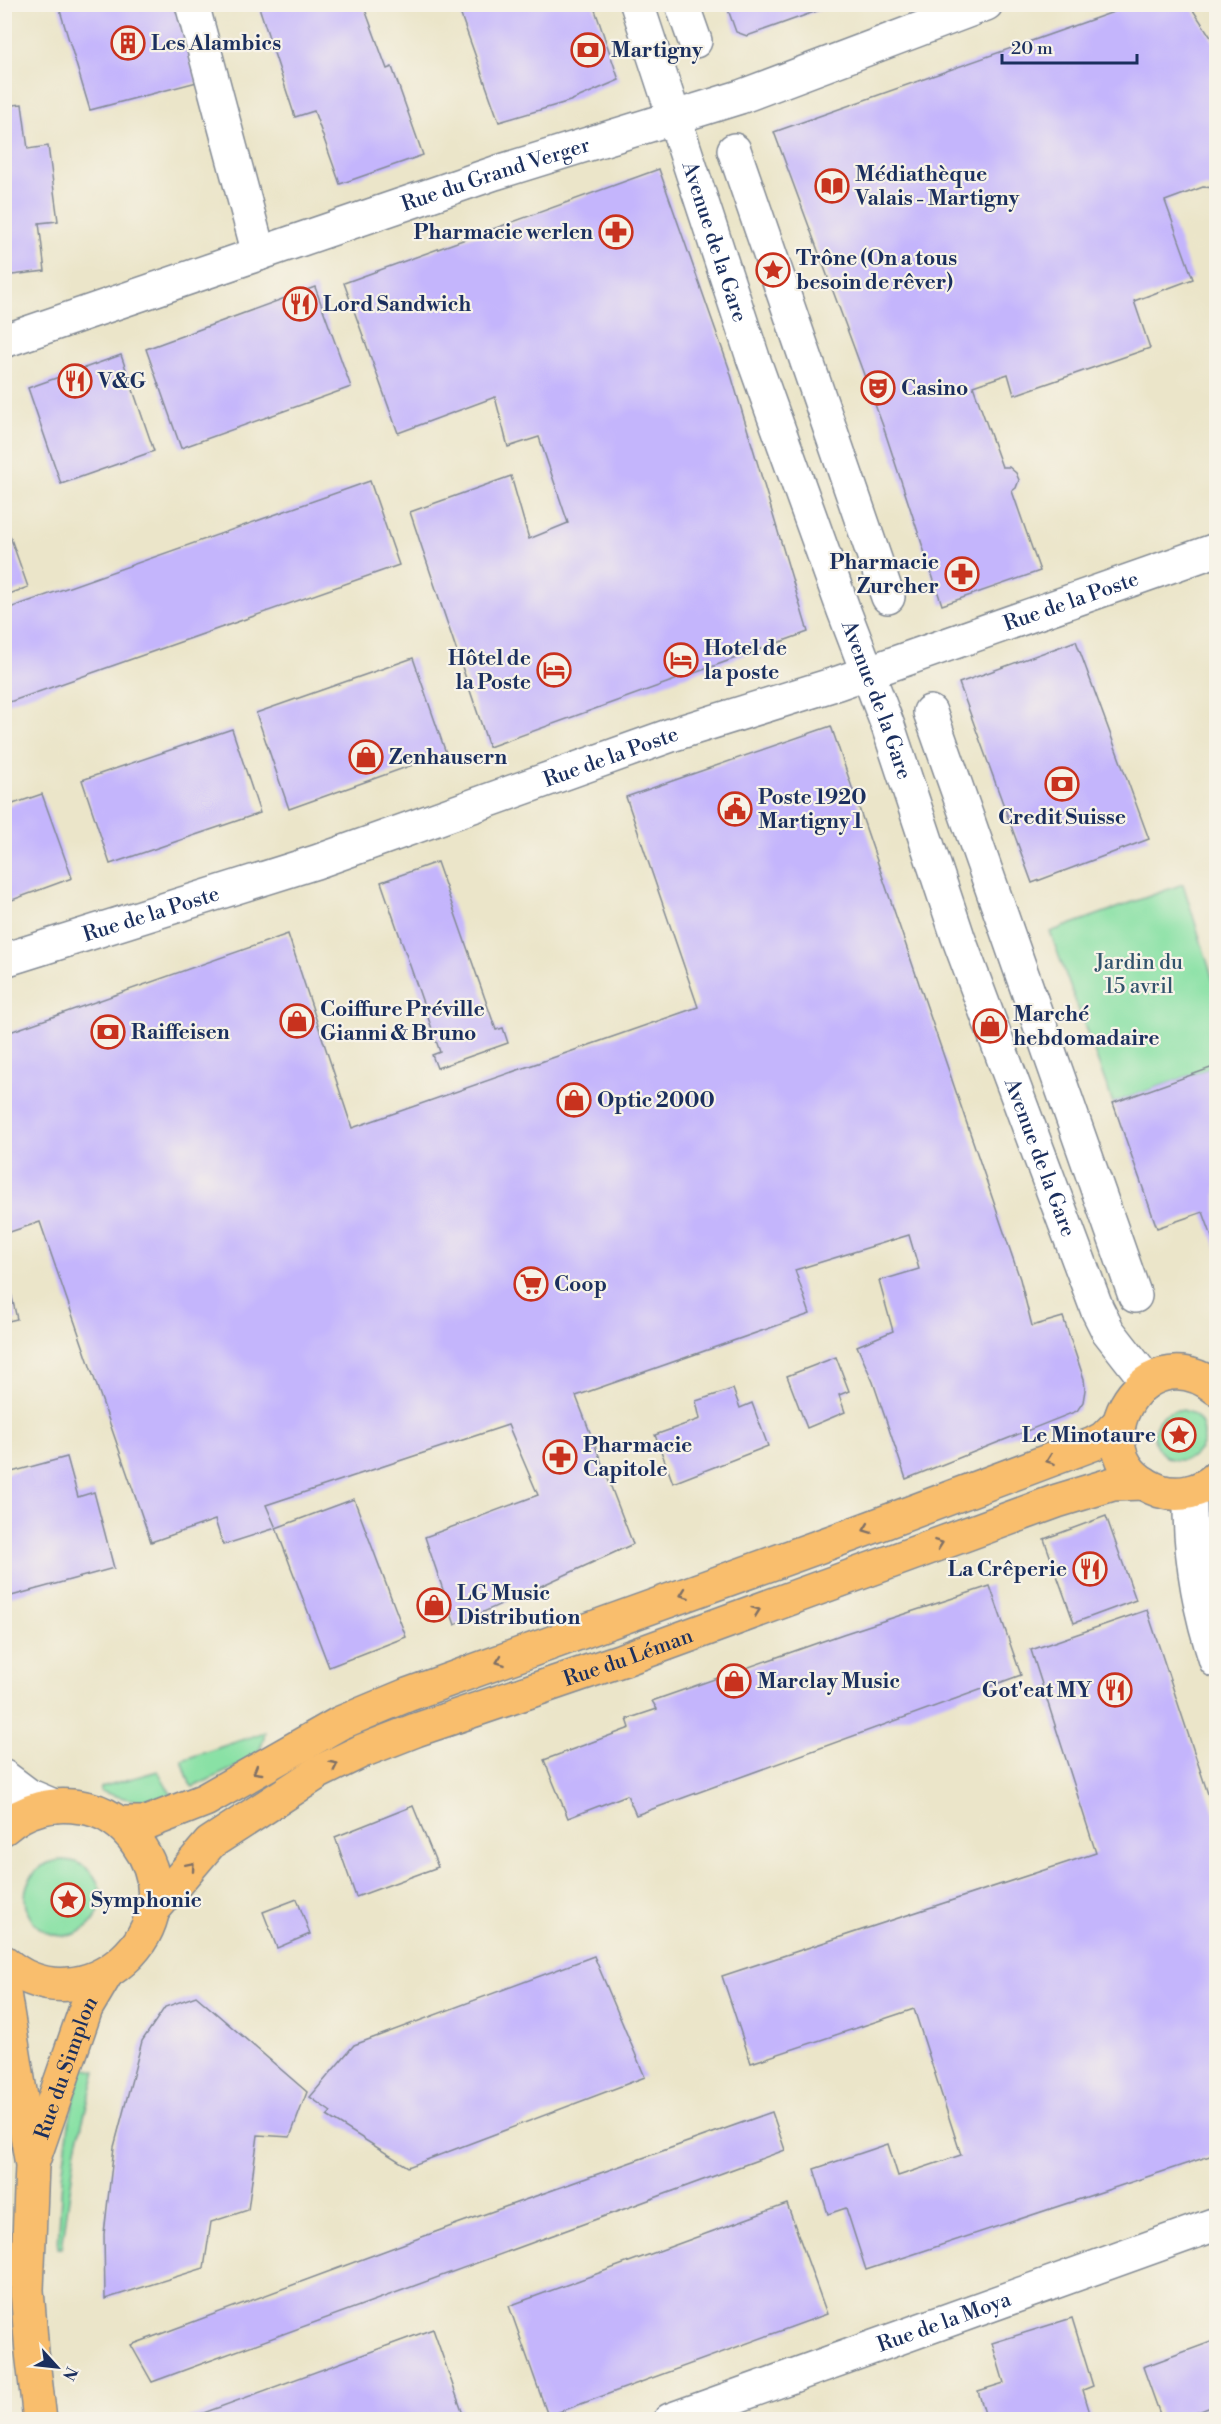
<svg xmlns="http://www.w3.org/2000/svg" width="1221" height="2424" font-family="'Libre Bodoni',serif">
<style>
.green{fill:#89e1a5;stroke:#528882;stroke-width:1.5}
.building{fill:#c4b5fc}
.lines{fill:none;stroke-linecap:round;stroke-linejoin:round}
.pedestrian-casing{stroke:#838a94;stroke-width:36}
.minor-casing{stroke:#838a94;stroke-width:36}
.tertiary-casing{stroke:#838a94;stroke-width:36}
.primary-casing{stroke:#838a94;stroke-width:36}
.pedestrian{stroke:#fff;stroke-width:33}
.minor{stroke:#fff;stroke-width:33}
.tertiary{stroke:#fff;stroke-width:33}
.primary{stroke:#f9be6d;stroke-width:33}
.oneway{stroke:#7f6f65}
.labels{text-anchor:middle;stroke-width:4.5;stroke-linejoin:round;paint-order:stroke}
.poi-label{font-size:21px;font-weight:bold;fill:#1b2f5e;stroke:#f7f3e8;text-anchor:start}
.street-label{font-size:21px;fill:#1b2f5e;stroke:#f7f3e8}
.park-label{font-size:21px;fill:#31536c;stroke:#f7f3e8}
</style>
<rect width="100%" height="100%" fill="#f7f3e8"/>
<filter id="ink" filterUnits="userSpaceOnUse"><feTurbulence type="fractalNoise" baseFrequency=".0167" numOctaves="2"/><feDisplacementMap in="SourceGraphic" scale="12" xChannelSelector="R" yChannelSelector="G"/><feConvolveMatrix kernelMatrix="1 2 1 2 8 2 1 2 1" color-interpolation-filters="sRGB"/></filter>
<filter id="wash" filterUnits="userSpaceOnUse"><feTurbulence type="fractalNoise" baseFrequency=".008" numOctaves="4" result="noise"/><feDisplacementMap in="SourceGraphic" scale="24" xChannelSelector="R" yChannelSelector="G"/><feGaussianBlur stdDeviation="1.35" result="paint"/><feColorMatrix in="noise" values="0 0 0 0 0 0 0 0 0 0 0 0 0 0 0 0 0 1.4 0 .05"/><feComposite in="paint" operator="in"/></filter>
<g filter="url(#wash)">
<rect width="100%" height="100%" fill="#ebe5c9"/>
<!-- green -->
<g class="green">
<polygon points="1183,884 1216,989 1216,1066 1113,1103 1050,932"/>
<circle cx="1179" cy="1435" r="25"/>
<path d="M 265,1732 C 264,1743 259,1752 251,1760 L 193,1787 L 190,1784 L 182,1760 Z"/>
<path d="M 158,1771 L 172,1796 C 142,1803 129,1801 100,1791 L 101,1787 Z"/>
<circle cx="63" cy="1898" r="38"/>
<polygon points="81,2068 96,2071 76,2147 62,2248 58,2248 62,2177 69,2124"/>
</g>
<g id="blocks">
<!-- building -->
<g class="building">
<polygon points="58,4 175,4 197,82 90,110"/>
<polygon points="258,4 363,4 387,69 392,67 423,155 340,184 314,111 295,117"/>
<polygon points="457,4 593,4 619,80 570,101 499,122"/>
<polygon points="726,4 834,4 834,5 747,36 736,32"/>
<polygon points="1136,4 1189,4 1216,45 1216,188 1203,187 1165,201 1193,279 1134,301 1150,348 1014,395 1008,374 973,386 1002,467 1009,467 1016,473 1019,480 1016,488 1012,491 1040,571 942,605 883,426 774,132"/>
<polygon points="22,104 28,149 48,146 58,221 39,223 45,271 4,276 4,106"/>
<polygon points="659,169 729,368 808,632 489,747 410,512 511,476 529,539 568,523 539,437 508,447 495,397 398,433 344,283"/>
<polygon points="315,287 351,387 181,448 146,349"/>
<polygon points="121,355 154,451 61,484 28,388"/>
<polygon points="370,481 399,565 4,704 4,610"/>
<polygon points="4,519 28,587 4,596"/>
<polygon points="1076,641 1149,839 1032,883 959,683"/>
<polygon points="413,658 446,753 289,809 256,713"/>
<polygon points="831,726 1020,1279 1032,1326 1063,1317 1084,1379 1085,1390 1083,1402 1077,1411 906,1479 873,1382 857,1346 893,1331 879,1281 919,1269 909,1235 795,1270 810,1314 576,1396 633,1544 455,1625 425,1537 538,1495 508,1425 266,1505 276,1528 354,1499 406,1637 329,1667 276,1528 223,1545 215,1520 151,1542 40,1222 4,1234 4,1034 288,934 352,1128 698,1007 626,797"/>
<polygon points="232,729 260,813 110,864 82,780"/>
<polygon points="42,794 72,878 4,903 4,807"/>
<polygon points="437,862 496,1030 503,1028 508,1043 437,1068 432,1055 440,1052 381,882"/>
<polygon points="1216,1066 1216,1248 1203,1212 1157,1228 1113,1103"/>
<polygon points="7,1276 17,1319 4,1322 4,1277"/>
<polygon points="836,1357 849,1391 839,1395 845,1412 807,1428 787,1376"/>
<polygon points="733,1389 740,1408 752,1403 768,1446 673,1483 655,1435 700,1419 696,1401"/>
<polygon points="67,1457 78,1497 94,1492 114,1568 4,1598 4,1474"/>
<polygon points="1106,1516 1136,1600 1074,1623 1044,1539"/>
<polygon points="990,1586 1021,1675 636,1815 627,1795 568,1818 544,1760 630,1728 627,1719 657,1709 652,1701 843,1634"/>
<polygon points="1147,1610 1216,1818 1216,2154 866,2270 846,2208 828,2214 814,2169 888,2144 898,2176 961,2155 914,2009 751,2063 722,1976 1096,1853 1031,1650"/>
<polygon points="413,1806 438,1867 356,1897 335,1837"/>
<polygon points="297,1899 310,1934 277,1948 263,1912"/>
<polygon points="594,1956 645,2077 408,2167 327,2116 331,2112 310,2097 354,2045"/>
<polygon points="196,1996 307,2092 290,2137 258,2135 248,2210 211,2222 204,2268 105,2299 104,2234 114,2147 142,2041 165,2007"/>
<polygon points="772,2112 785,2150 152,2382 131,2345 457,2224"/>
<polygon points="787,2204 827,2314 548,2416 509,2306"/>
<polygon points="1072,2318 1093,2386 1083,2390 1092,2420 987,2420 978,2391 1004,2383 992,2343"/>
<polygon points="433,2329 465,2420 187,2420 187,2419"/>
<polygon points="1216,2340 1216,2405 1178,2420 1162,2420 1143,2367"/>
</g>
</g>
</g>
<g filter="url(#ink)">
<use href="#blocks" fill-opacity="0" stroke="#838a94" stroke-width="1.5"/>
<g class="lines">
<!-- pedestrian casing -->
<g class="pedestrian-casing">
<g id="pedestrian">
<polyline points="192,4 259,254"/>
<polyline points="682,4 695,41"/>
<polyline points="734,150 888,597"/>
<polyline points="930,712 1135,1296"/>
</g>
</g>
<!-- minor casing -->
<g class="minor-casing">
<g id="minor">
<path id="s1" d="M 4,341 L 495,173 L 740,97 L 986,4"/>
<path id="s2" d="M 4,960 L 316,862 L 674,734 L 838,683 L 1216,550"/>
<polyline points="4,1777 28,1795 54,1806"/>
<path id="s3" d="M 670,2420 L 1216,2224"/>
</g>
</g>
<!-- tertiary casing -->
<g class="tertiary-casing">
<g id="tertiary">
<path id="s4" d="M 637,4 L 753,358 L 844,611 L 888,726 L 958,937 L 1097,1309 L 1108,1331 L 1147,1381"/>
<path d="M 1190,1492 C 1189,1548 1198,1607 1216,1661"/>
</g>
</g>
<!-- primary casing -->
<g class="primary-casing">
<g id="primary">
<path d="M 1216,1388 C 1141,1329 1070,1459 1160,1491 C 1180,1497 1202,1491 1216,1478"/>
<polyline points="119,1823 146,1823 205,1800 340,1723 407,1695 851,1535 1093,1444 1104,1438 1119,1423"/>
<path d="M 4,1828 C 25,1809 53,1802 81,1807 C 104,1810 124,1824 137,1843 C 199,1927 83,2031 4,1962"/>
<path id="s5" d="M 153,1910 L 210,1843 L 319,1772 L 362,1751 L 416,1730 L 622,1660 L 1057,1501 L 1113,1484 L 1144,1483"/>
<polyline points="4,1993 32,2165 27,2290 32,2352 40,2420"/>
<path id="s6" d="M 33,2161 L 86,2008 L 106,1974"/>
</g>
</g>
<!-- pedestrian -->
<use href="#pedestrian" class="pedestrian"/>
<!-- minor -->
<use href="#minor" class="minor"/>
<!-- tertiary -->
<use href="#tertiary" class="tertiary"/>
<!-- primary -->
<use href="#primary" class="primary"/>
</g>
<!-- one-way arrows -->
<defs><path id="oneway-chevron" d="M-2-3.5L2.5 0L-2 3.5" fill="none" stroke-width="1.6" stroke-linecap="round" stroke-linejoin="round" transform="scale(1.5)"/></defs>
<g class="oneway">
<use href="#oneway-chevron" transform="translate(1050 1460) rotate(160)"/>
<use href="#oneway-chevron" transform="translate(867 1529) rotate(159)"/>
<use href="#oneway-chevron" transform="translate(939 1544) rotate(-20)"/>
<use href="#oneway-chevron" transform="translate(684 1594) rotate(160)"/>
<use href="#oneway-chevron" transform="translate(756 1611) rotate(-20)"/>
<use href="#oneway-chevron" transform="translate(500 1661) rotate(160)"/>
<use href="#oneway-chevron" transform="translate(334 1765) rotate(-26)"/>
<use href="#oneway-chevron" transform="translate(257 1771) rotate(149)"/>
<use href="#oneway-chevron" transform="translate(191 1866) rotate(-49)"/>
</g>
</g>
<!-- icons -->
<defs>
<g id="building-ring" transform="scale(1.725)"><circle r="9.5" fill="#f7f3e8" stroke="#c8321e" stroke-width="1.5"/><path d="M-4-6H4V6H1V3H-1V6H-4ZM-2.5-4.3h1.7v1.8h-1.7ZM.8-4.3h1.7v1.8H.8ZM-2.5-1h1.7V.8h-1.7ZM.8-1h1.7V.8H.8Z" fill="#c8321e"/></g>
<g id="bank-ring" transform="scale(1.725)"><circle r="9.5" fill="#f7f3e8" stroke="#c8321e" stroke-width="1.5"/><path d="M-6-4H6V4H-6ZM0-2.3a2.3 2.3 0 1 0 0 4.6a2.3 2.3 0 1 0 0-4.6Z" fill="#c8321e"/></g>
<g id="library-ring" transform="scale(1.725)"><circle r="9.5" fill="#f7f3e8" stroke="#c8321e" stroke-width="1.5"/><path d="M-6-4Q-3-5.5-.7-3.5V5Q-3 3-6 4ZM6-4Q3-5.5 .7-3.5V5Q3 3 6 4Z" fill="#c8321e"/></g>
<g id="pharmacy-ring" transform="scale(1.725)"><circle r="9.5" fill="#f7f3e8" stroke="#c8321e" stroke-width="1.5"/><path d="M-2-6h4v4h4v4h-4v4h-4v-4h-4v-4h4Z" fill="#c8321e"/></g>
<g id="sight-ring" transform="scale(1.725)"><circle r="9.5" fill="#f7f3e8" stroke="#c8321e" stroke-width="1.5"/><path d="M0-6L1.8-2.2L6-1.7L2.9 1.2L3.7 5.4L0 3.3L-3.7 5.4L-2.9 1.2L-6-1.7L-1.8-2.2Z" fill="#c8321e"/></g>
<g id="restaurant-ring" transform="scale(1.725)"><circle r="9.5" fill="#f7f3e8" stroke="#c8321e" stroke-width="1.5"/><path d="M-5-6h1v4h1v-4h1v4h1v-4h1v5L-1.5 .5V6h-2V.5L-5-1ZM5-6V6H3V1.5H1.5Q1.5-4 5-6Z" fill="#c8321e"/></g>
<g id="theatre-ring" transform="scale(1.725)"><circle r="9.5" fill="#f7f3e8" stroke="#c8321e" stroke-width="1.5"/><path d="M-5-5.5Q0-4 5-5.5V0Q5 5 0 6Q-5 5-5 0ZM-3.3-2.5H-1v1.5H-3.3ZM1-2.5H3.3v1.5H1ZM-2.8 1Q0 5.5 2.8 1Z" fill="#c8321e"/></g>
<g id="hotel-ring" transform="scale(1.725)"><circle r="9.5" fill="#f7f3e8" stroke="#c8321e" stroke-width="1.5"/><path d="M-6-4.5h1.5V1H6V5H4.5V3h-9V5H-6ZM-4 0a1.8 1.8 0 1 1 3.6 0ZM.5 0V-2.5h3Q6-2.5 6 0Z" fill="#c8321e"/></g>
<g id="shop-ring" transform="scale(1.725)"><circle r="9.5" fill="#f7f3e8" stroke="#c8321e" stroke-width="1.5"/><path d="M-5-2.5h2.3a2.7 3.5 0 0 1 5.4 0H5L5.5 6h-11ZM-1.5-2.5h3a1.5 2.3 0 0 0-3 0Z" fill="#c8321e"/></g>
<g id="civic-ring" transform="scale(1.725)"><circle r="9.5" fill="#f7f3e8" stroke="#c8321e" stroke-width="1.5"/><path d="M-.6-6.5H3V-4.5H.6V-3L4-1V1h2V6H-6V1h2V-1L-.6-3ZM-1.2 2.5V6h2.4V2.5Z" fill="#c8321e"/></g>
<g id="supermarket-ring" transform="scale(1.725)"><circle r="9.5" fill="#f7f3e8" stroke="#c8321e" stroke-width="1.5"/><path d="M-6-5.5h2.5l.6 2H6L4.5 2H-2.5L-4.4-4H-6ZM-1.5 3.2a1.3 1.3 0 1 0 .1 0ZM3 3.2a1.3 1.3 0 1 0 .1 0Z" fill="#c8321e"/></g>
</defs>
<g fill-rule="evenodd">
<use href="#building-ring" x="128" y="43"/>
<use href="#bank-ring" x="588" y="50"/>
<use href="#library-ring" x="832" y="186"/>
<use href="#pharmacy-ring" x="616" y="232"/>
<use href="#sight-ring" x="773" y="270"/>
<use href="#restaurant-ring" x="300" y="304"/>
<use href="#restaurant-ring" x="75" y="381"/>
<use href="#theatre-ring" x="878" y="388"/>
<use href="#pharmacy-ring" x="962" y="574"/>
<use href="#hotel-ring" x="681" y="660"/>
<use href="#hotel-ring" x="554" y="670"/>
<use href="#shop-ring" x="366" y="757"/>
<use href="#bank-ring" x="1062" y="784"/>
<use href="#civic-ring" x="735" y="809"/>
<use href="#shop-ring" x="297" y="1021"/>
<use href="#shop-ring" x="990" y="1026"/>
<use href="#bank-ring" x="108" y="1032"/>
<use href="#shop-ring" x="574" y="1100"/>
<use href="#supermarket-ring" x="531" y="1284"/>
<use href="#sight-ring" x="1179" y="1435"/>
<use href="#pharmacy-ring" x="560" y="1457"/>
<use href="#restaurant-ring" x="1090" y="1569"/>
<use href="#shop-ring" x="434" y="1605"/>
<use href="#shop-ring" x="734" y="1681"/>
<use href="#restaurant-ring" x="1115" y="1690"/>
<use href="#sight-ring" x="68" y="1900"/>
</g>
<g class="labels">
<!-- poi labels -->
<g class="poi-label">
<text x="151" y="50">Les Alambics</text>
<text x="611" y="57">Martigny</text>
<text x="855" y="181">Médiathèque<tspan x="855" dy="24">Valais - Martigny</tspan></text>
<text x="593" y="239" text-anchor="end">Pharmacie werlen</text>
<text x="796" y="265">Trône (On a tous<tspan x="796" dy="24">besoin de rêver)</tspan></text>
<text x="323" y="311">Lord Sandwich</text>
<text x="98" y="388">V&amp;G</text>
<text x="901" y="395">Casino</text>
<text x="939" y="569" text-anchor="end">Pharmacie<tspan x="939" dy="24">Zurcher</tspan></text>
<text x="704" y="655">Hotel de<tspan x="704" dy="24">la poste</tspan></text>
<text x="531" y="665" text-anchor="end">Hôtel de<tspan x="531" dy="24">la Poste</tspan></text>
<text x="389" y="764">Zenhausern</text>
<text x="758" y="804">Poste 1920<tspan x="758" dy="24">Martigny 1</tspan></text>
<text x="1062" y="824" text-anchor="middle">Credit Suisse</text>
<text x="320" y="1016">Coiffure Préville<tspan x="320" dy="24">Gianni &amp; Bruno</tspan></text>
<text x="1013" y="1021">Marché<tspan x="1013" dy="24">hebdomadaire</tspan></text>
<text x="131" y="1039">Raiffeisen</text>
<text x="597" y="1107">Optic 2000</text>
<text x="554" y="1291">Coop</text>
<text x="1156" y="1442" text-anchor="end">Le Minotaure</text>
<text x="583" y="1452">Pharmacie<tspan x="583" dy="24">Capitole</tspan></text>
<text x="1067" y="1576" text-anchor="end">La Crêperie</text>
<text x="457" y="1600">LG Music<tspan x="457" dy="24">Distribution</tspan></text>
<text x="757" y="1688">Marclay Music</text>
<text x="1092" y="1697" text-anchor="end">Got'eat MY</text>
<text x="91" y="1907">Symphonie</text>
</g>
<!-- street labels -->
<g class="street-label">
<text dy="7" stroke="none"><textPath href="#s1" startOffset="519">Rue du Grand Verger</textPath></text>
<text dy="7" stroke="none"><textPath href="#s4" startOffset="250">Avenue de la Gare</textPath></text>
<text dy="7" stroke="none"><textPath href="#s2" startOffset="1126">Rue de la Poste</textPath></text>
<text dy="7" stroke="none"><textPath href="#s4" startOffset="736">Avenue de la Gare</textPath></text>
<text dy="7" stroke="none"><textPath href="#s2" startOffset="640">Rue de la Poste</textPath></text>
<text dy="7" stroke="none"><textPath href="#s2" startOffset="154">Rue de la Poste</textPath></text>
<text dy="7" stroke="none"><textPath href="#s4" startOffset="1222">Avenue de la Gare</textPath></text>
<text dy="7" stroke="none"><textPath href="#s5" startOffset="548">Rue du Léman</textPath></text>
<text dy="7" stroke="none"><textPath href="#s6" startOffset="99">Rue du Simplon</textPath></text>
<text dy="7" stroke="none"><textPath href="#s3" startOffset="291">Rue de la Moya</textPath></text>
</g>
<!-- park labels -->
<g class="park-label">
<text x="1139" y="969">Jardin du<tspan x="1139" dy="24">15 avril</tspan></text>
</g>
</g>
<!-- margin -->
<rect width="1221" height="2424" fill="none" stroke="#f7f3e8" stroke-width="24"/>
<!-- north arrow -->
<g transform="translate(57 2367) rotate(117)" stroke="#f7f3e8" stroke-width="4.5" paint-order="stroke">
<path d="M0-4.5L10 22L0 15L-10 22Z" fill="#1b2f5e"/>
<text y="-9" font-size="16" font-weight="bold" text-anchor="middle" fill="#1b2f5e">N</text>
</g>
<!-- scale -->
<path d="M1002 54v9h135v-9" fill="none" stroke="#1b2f5e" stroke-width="3"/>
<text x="1011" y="54" font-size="18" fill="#1b2f5e" stroke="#f7f3e8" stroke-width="4.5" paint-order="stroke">20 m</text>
</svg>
